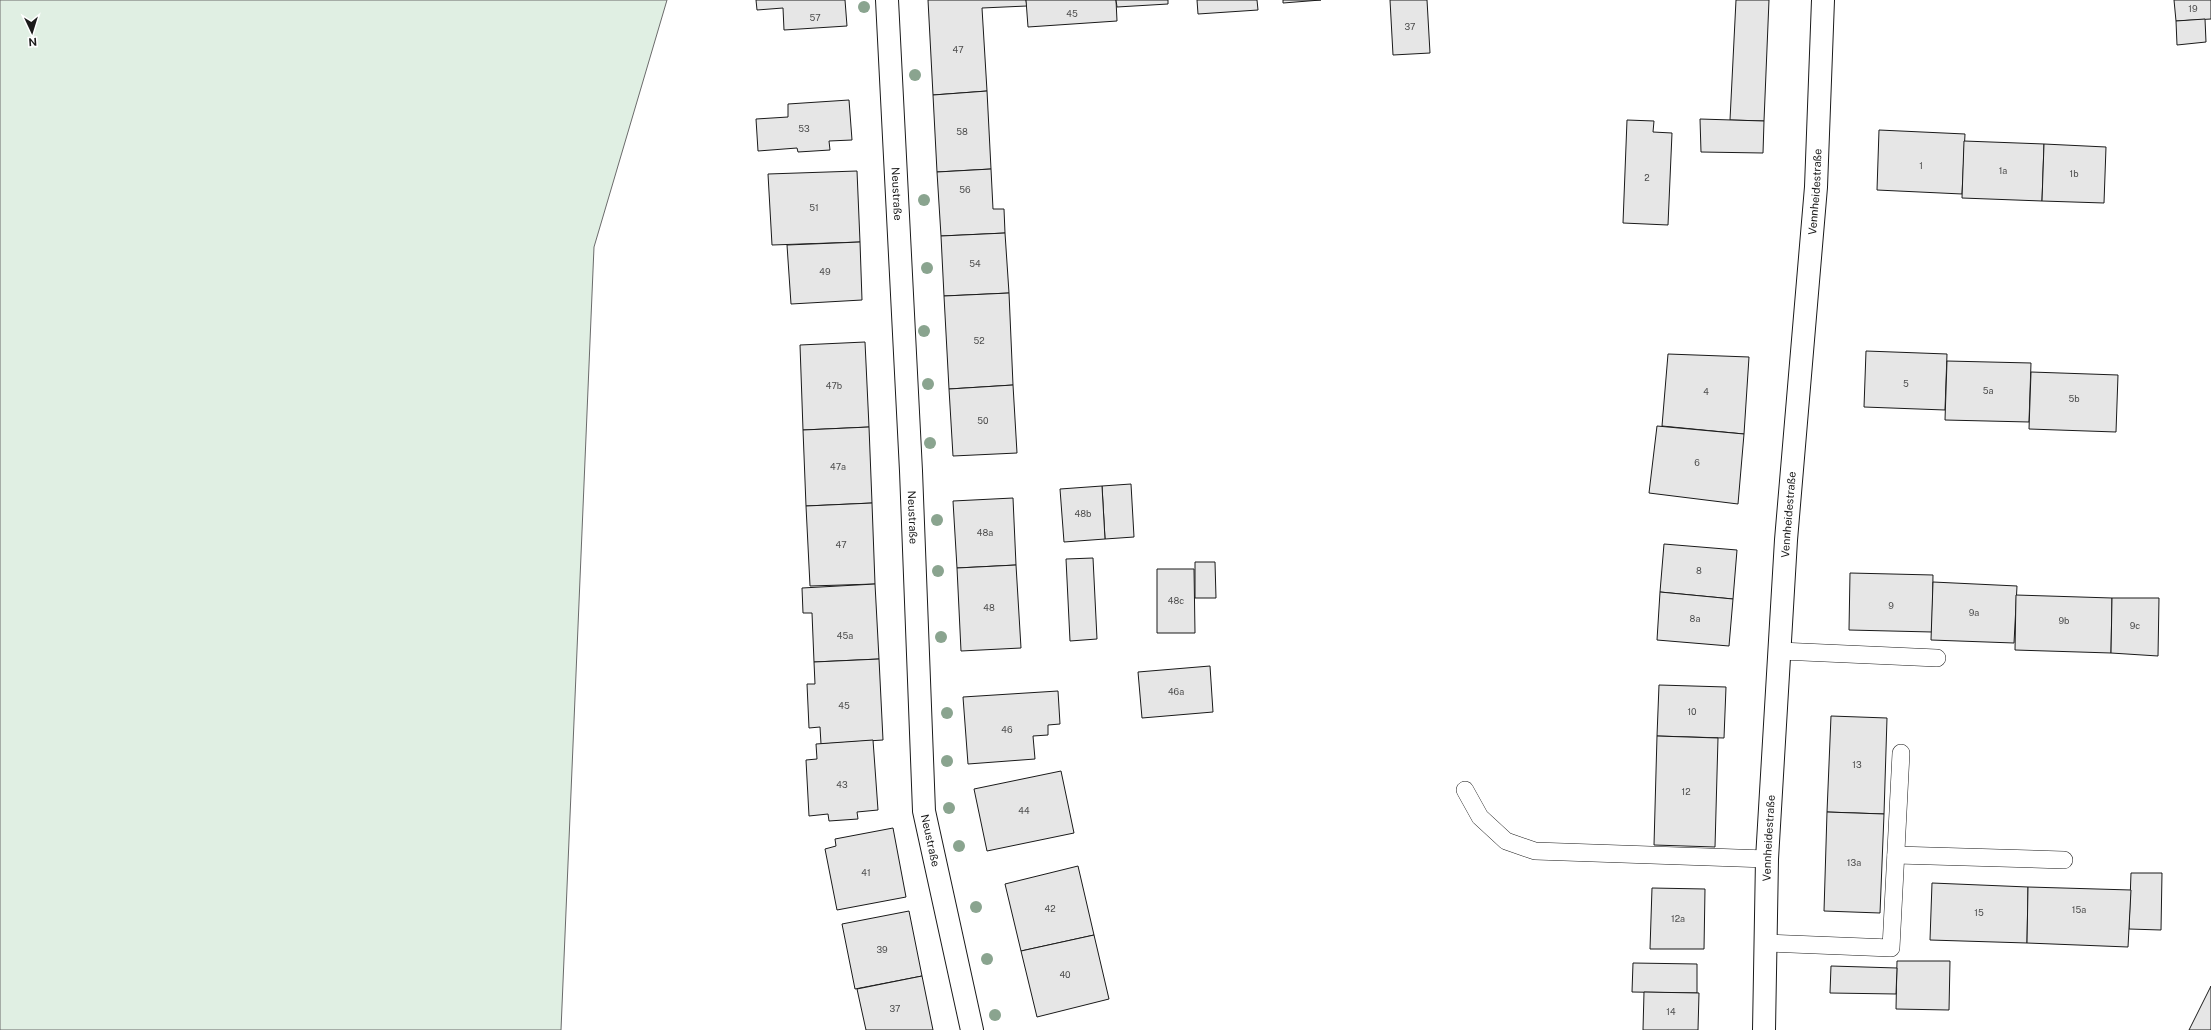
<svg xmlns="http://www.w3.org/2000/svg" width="2211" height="1030" font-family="'Public Sans',sans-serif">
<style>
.green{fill:#e0efe3;stroke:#6a6a6a}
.building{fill:#e6e6e6;stroke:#1a1a1a}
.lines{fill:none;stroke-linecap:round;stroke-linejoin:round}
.lane-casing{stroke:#1a1a1a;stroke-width:18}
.street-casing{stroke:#1a1a1a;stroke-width:24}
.lane{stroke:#fff;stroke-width:17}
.street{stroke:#fff;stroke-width:22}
.tree{fill:#8aa48f}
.labels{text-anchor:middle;stroke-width:3;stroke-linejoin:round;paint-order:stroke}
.number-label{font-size:9px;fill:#4d4d4d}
.street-label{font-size:11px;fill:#1a1a1a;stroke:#fff}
</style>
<rect width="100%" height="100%" fill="#fff"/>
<!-- green -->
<polygon class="green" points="0,0 667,0 594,247 561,1030 0,1030"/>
<!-- building -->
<g class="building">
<polygon points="756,0 845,0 847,26 784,30 783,8 757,10"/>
<polygon points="928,0 1026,0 1027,6 982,8 987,91 933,95"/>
<polygon points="1026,0 1116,0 1117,21 1028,27"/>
<polygon points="1116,0 1168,0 1168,4 1117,7"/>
<polygon points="1197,0 1257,0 1258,10 1198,14"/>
<polygon points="1283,0 1321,0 1283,3"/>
<polygon points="1390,0 1427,0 1430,53 1393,55"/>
<polygon points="1736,0 1769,0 1764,121 1730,120"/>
<polygon points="2174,0 2211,0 2211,19 2176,21"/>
<polygon points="2205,19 2206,42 2177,45 2176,21"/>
<polygon points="987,91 991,169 937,172 933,95"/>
<polygon points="849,100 852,140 829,141 830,150 798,152 797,148 758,151 756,119 788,117 788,104"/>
<polygon points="1700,119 1764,121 1763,153 1701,152"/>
<polygon points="1627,120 1654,121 1653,132 1672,133 1668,225 1623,223"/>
<polygon points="1879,130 1965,134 1962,194 1877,190"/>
<polygon points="1964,141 2044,144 2042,201 1962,198"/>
<polygon points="2044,144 2106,147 2104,203 2042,201"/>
<polygon points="991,169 993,209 1004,209 1005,233 941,236 937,172"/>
<polygon points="857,171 860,242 772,245 768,174"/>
<polygon points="1005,233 1009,293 944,296 941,236"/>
<polygon points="860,242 862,300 791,304 787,245"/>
<polygon points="1009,293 1013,385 949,389 944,296"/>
<polygon points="865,342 869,427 803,430 800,345"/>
<polygon points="1866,351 1947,354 1945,410 1864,407"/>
<polygon points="1668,354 1749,357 1744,434 1662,426"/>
<polygon points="1947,361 2031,363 2029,422 1945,420"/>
<polygon points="2031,372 2118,375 2116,432 2029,429"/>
<polygon points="1013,385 1017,453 953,456 949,389"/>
<polygon points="1657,426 1744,434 1738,504 1649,493"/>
<polygon points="869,427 872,503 806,506 803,430"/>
<polygon points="1131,484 1134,537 1105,539 1102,486"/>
<polygon points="1102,486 1105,539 1064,542 1060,489"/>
<polygon points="1013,498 1016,565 957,568 953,501"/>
<polygon points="872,503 875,584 810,586 806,506"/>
<polygon points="1664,544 1737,550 1733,599 1660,592"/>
<polygon points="1093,558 1097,639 1070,641 1066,559"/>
<polygon points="1195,562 1215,562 1216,598 1195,598"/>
<polygon points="1016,565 1021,648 961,651 957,568"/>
<polygon points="1157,569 1194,569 1195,633 1157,633"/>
<polygon points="1850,573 1933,575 1932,632 1849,630"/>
<polygon points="1933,582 2017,586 2014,643 1931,640"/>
<polygon points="875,584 879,659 814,662 812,613 803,613 802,588"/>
<polygon points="1660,592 1733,599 1729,646 1657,640"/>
<polygon points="2016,595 2112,598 2111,653 2015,650"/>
<polygon points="2112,598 2159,598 2158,656 2111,653"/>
<polygon points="879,659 883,740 821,744 820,727 809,728 807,684 815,684 814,662"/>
<polygon points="1210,666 1213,712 1142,718 1138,672"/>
<polygon points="1659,685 1726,687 1724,738 1657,736"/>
<polygon points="1058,691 1060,724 1048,725 1048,735 1033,736 1035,759 968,764 963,697"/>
<polygon points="1831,716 1887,718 1884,814 1827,812"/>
<polygon points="1657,736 1718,738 1715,847 1654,845"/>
<polygon points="873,740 878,810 857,812 858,819 829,821 828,814 809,816 806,760 817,759 816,744"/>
<polygon points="1061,771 1074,833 987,851 974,789"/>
<polygon points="1827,812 1884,814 1880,913 1824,911"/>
<polygon points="893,828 906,897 837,910 825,849 836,846 835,839"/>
<polygon points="1078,866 1094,935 1021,951 1005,884"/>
<polygon points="2131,873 2162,873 2161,930 2129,929"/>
<polygon points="1932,883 2028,887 2027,943 1930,940"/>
<polygon points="2028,887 2131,890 2128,947 2027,943"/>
<polygon points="1652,888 1705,889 1704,949 1650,949"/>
<polygon points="909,911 922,976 855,989 842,924"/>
<polygon points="1094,935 1109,999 1037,1017 1021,951"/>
<polygon points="1897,961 1950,961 1949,1010 1896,1009"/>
<polygon points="1633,963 1697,964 1697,993 1632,992"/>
<polygon points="1831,966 1897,968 1896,994 1830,993"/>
<polygon points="922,976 933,1030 866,1030 857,989"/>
<polygon points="2211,986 2211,1030 2189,1030"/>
<polygon points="1644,992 1699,993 1698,1030 1643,1030"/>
</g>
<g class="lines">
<!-- lane casing -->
<g class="lane-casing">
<g id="lane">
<polyline points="1780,651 1937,658"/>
<polyline points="1465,790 1480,817 1506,841 1535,851 1767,859"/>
<polyline points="1896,855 2064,860"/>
<polyline points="1766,943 1891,948 1901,753"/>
</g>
</g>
<!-- street casing -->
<g class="street-casing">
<g id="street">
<path id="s1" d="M 887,0 L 911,471 L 924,811 L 972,1030"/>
<path id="s2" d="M 1764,1030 L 1767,859 L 1786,540 L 1816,187 L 1823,0"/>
</g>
</g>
<!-- lane -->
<use href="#lane" class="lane"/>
<!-- street -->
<use href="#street" class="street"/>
</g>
<!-- trees -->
<g class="tree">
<circle cx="864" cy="7" r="6"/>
<circle cx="915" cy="75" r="6"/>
<circle cx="924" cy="200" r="6"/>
<circle cx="927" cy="268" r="6"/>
<circle cx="924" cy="331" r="6"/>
<circle cx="928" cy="384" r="6"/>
<circle cx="930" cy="443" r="6"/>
<circle cx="937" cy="520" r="6"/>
<circle cx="938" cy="571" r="6"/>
<circle cx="941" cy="637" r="6"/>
<circle cx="947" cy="713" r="6"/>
<circle cx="947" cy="761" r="6"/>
<circle cx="949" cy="808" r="6"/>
<circle cx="959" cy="846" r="6"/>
<circle cx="976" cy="907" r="6"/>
<circle cx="987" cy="959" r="6"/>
<circle cx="995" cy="1015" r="6"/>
</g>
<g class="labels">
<!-- number labels -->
<g class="number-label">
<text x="2193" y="12">19</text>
<text x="1072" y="17">45</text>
<text x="815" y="21">57</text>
<text x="1410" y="30">37</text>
<text x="958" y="53">47</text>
<text x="804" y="132">53</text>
<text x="962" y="135">58</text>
<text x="1921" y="169">1</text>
<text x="2003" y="174">1a</text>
<text x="2074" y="177">1b</text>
<text x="1647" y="181">2</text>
<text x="965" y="193">56</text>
<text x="814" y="211">51</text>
<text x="975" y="267">54</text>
<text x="825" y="275">49</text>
<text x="979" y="344">52</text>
<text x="1906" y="387">5</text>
<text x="834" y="389">47b</text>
<text x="1988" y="394">5a</text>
<text x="1706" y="395">4</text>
<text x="2074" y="402">5b</text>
<text x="983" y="424">50</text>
<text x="1697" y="466">6</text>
<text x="838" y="470">47a</text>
<text x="1083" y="517">48b</text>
<text x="985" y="536">48a</text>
<text x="841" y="548">47</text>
<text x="1699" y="574">8</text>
<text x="1176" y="604">48c</text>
<text x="1891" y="609">9</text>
<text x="989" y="611">48</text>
<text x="1974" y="616">9a</text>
<text x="1695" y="622">8a</text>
<text x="2064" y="624">9b</text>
<text x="2135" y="629">9c</text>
<text x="845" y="639">45a</text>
<text x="1176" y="695">46a</text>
<text x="844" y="709">45</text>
<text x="1692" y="715">10</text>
<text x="1007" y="733">46</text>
<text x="1857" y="768">13</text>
<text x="842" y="788">43</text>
<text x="1686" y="795">12</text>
<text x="1024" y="814">44</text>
<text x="1854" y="866">13a</text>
<text x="866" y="876">41</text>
<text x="1050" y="912">42</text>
<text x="2079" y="913">15a</text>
<text x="1979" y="916">15</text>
<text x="1678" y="922">12a</text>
<text x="882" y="953">39</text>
<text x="1065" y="978">40</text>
<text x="895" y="1012">37</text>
<text x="1671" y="1015">14</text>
</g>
<!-- street labels -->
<g class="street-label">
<text dy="4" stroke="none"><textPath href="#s2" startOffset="840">Vennheidestraße</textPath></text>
<text dy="4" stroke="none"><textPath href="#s1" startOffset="194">Neustraße</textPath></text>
<text dy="4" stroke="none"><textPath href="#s2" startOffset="516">Vennheidestraße</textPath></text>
<text dy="4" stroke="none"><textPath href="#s1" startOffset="518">Neustraße</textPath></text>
<text dy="4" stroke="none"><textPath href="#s2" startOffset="192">Vennheidestraße</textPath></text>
<text dy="4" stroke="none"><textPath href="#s1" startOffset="842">Neustraße</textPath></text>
</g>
</g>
<!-- north arrow -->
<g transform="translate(32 32) rotate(176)" stroke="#ffffff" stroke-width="3" paint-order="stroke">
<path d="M0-3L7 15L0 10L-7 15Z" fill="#1a1a1a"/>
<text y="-6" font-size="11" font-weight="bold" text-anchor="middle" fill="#1a1a1a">N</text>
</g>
</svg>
